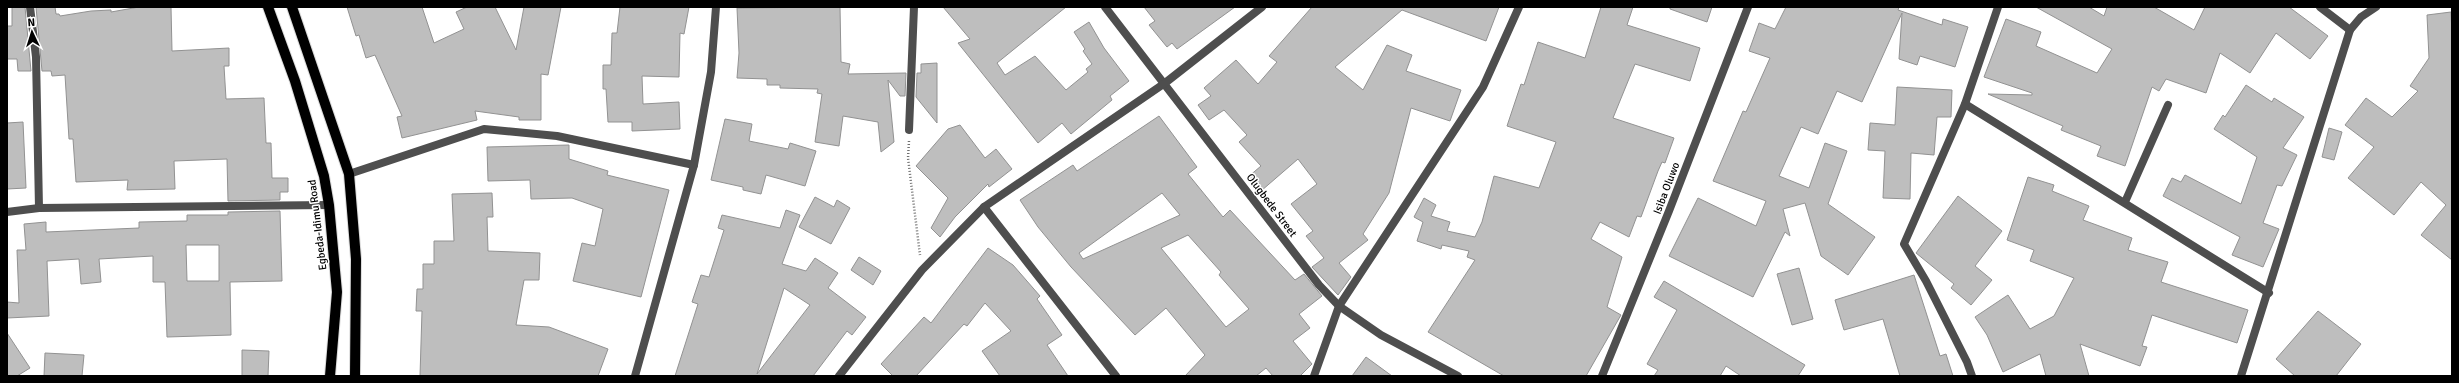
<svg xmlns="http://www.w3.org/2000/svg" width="2459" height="383" font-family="Signika,sans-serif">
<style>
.building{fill:#bebebe;stroke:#929292;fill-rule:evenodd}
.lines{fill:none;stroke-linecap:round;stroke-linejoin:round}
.primary-casing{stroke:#dbdbdb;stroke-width:12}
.path{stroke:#707070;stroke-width:2.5;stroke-dasharray:1 2;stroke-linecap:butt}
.minor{stroke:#4e4e4e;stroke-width:8}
.primary{stroke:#000;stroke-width:10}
.labels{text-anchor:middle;stroke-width:3;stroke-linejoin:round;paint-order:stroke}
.street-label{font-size:11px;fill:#000;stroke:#fff}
</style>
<rect width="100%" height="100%" fill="#fff"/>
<!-- building -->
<g class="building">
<polygon points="12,7 25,7 31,71 18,71 17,59 7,59 7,26 12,26"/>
<polygon points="36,7 55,7 56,14 59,14 60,16 91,11 111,10 111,12 139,7 171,7 172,51 229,48 229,66 224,66 226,99 264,98 266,143 271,143 272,178 288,178 288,192 280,192 280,200 228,201 227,159 174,161 175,189 127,190 128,180 76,182 73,139 69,139 65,75 52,76 51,71 42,71"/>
<polygon points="347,7 422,7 434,43 464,29 456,12 467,7 495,7 516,50 524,7 561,7 548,75 541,74 541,120 519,120 519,117 475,111 477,120 402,138 397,117 402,116 375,55 366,58 359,35 356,36"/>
<polygon points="620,7 689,7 684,34 680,33 679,77 642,76 643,104 679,102 680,129 632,131 632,122 608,122 606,89 603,89 603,65 611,65 612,33 617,33"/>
<polygon points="840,7 841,62 850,64 848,74 906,73 905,96 900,96 888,80 894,142 881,152 878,122 843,116 839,146 815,142 822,94 817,93 818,89 780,88 780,85 767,85 767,79 737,78 739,53 737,8"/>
<polygon points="943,7 1066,7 997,63 1005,75 1035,56 1066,90 1088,72 1086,69 1092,64 1083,51 1085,49 1074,32 1089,22 1104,48 1129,81 1110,96 1112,100 1071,134 1062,123 1038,143 958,43 970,39"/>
<polygon points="1144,7 1235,7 1177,49 1172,43 1167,47 1149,25 1155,21"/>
<polygon points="1312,7 1499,7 1486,41 1402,10 1335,67 1363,90 1387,45 1412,55 1406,71 1461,90 1450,121 1411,108 1389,193 1363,234 1368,240 1339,263 1351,277 1338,295 1312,267 1324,258 1306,236 1313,231 1291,204 1317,184 1298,159 1261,191 1248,177 1261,166 1239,142 1247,135 1224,110 1209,120 1198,105 1211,96 1204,88 1236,60 1258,84 1277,62 1269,56"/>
<polygon points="1601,7 1633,7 1627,25 1700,48 1690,81 1635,64 1613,118 1674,138 1665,163 1662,162 1658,171 1641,217 1637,216 1629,237 1600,222 1591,239 1622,257 1607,307 1621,315 1586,376 1504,376 1428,332 1475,260 1467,257 1469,251 1442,245 1441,249 1417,241 1423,222 1414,217 1424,198 1436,205 1431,216 1450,222 1447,231 1475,237 1482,222 1494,176 1539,188 1556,142 1507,126 1521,84 1524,85 1538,42 1585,58"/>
<polygon points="1670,7 1712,7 1707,22 1670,9"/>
<polygon points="1786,7 1899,7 1898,10 1942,25 1943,19 1968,27 1955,67 1920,56 1917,65 1899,59 1902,13 1862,102 1837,91 1818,134 1801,127 1779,176 1809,188 1825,143 1847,151 1828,204 1875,237 1848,275 1821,256 1805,203 1783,209 1790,236 1785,232 1753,297 1669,256 1698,198 1756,226 1766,201 1713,181 1743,111 1746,112 1770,58 1749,51 1759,23 1775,29"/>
<polygon points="2036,7 2089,7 2104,16 2107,7 2154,7 2194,30 2205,7 2289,7 2328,36 2310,59 2276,33 2250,73 2220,53 2206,93 2166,79 2159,91 2152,87 2125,166 2097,156 2101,146 2061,130 2063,126 1988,94 2032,95 2032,93 1984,77 2006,19 2041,32 2036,46 2097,73 2112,49"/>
<polygon points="2451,12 2452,35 2452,260 2421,235 2446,205 2421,182 2394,215 2348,178 2374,147 2345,125 2366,98 2392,117 2418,91 2410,86 2429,58 2427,15"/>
<polygon points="937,63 937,123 916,97 917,73 921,73 921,64"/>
<polygon points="2246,85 2272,102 2274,98 2304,117 2283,148 2297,155 2282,186 2277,185 2263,223 2279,229 2263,267 2232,255 2240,237 2163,196 2172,178 2181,182 2185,175 2241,204 2257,157 2214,129 2223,115 2225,117"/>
<polygon points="1897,87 1952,90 1951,117 1937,117 1934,155 1911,153 1910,199 1883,198 1885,151 1868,150 1870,123 1895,125"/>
<path d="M 1159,116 L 1197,167 L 1188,174 L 1223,217 L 1230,210 L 1295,280 L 1304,274 L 1322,296 L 1299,314 L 1310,328 L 1293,341 L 1312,364 L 1300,376 L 1273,376 L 1266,368 L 1256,376 L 1185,376 L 1205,355 L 1166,308 L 1135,335 L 1071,267 L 1038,227 L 1020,200 L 1073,165 L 1077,171 ZM 1162,193 L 1180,215 L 1083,259 L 1079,253 ZM 1188,235 L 1221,272 L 1219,275 L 1249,309 L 1226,327 L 1161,248 Z"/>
<polygon points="725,119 752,124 749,141 788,149 790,143 816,151 805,186 766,175 761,194 743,190 743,187 711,180"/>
<polygon points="23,122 26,188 7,189 7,123"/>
<polygon points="960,125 985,158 996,149 1012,169 989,187 988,184 955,217 940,237 931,228 948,198 916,166 948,129"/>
<polygon points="2329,128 2342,132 2334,160 2322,157"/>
<polygon points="569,145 569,159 608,171 607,175 669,190 641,297 573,281 582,243 595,246 603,209 572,198 531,199 530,180 488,181 487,147"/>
<polygon points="2028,177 2054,185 2052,191 2089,206 2083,220 2132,238 2128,250 2168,262 2161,282 2248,310 2237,343 2152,315 2142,346 2147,347 2140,366 2080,344 2089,376 2046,376 2040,354 2003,372 1987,335 1975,317 2008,295 2030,329 2054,316 2074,278 2030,261 2034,250 2007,240"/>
<polygon points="492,193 493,217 487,217 488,251 540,253 539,280 524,280 516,325 549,327 608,349 598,376 420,376 422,311 416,311 417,289 423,289 423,264 434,264 434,241 454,241 452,194"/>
<polygon points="1958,196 2002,231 1975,266 1992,280 1971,305 1951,288 1954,284 1916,253"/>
<polygon points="815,197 834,207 837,200 850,208 831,244 799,227"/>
<path d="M 786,210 L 800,215 L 782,264 L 806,271 L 815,258 L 838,273 L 828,288 L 866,317 L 852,335 L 847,331 L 813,376 L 675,376 L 698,304 L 692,302 L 701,275 L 709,277 L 724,230 L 718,228 L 722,215 L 780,228 ZM 784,288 L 810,305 L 757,374 Z"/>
<path d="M 280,211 L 282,281 L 230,282 L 231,335 L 167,337 L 165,282 L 153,282 L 153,256 L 99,259 L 101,282 L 81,284 L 79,259 L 47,261 L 49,316 L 7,318 L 7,302 L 19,303 L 17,250 L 26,250 L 24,224 L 46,222 L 46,232 L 139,228 L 139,222 L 187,221 L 187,215 L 228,215 L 228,212 ZM 186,245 L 219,245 L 219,281 L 187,281 Z"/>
<polygon points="988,248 1013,265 1040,296 1037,299 1062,335 1047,345 1068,376 1000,376 982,351 1011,331 985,303 967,326 964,324 916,376 893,376 881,364 924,317 931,323"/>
<polygon points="859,257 881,271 873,285 851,270"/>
<polygon points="1799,268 1813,319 1792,325 1777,274"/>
<polygon points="1914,275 1940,356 1946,354 1953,376 1900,376 1883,319 1844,330 1835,300"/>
<polygon points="1664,281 1805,365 1798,376 1741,376 1726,366 1720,376 1654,376 1658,370 1647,364 1677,310 1654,297"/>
<polygon points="2318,311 2361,344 2336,376 2295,376 2276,359"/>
<polygon points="7,333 30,368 17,376 7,376"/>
<polygon points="242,350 269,351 268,376 242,376"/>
<polygon points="45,353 84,355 82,376 44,376"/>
<polygon points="1366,357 1392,376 1352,376"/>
</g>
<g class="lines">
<!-- primary casing -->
<g class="primary-casing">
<g id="primary">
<polyline points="268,7 295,81 324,176 329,205 337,292 330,376"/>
<polyline points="292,7 349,174 356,259 355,376"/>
</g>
</g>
<!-- path -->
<polyline class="path" points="909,141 908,158 920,255"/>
<!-- minor -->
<g class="minor">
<polyline points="30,7 36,57 39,208"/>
<polyline points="1105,7 1319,285 1339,306 1381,335 1458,376"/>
<polyline points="2320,7 2350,30"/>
<polyline points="1965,104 2269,293"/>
<polyline points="909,130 914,7"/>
<polyline points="349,174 484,129 557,136 694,165"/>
<polyline points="2125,202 2168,105"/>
<polyline points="984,207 1116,376"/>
<polyline points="7,212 39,208 329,205"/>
<polyline points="635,376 694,165 711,72 716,7"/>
<polyline points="839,376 922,270 984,207 1165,83 1262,7"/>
<polyline points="1314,376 1339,306 1483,87 1519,7"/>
<polyline points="1602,376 1669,211 1748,7"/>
<polyline points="1972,376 1967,362 1926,281 1904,244 1965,104 1998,7"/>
<polyline points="2241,376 2350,30 2361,17 2376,7"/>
</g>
<!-- primary -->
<use href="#primary" class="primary"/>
</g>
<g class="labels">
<!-- street labels -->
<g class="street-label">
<text transform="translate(1666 188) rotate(-69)" y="4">Isiba Oluwo</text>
<text transform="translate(1272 205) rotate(53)" y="4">Olugbede Street</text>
<text transform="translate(317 225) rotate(-97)" y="4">Egbeda-Idimu Road</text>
</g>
</g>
<!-- border -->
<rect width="2459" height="383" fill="none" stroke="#000000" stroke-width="16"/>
<!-- north arrow -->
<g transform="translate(32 32) rotate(356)" stroke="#ffffff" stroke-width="3" paint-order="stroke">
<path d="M0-3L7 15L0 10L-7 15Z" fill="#000000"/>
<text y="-6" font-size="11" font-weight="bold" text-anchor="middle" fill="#000000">N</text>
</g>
</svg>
